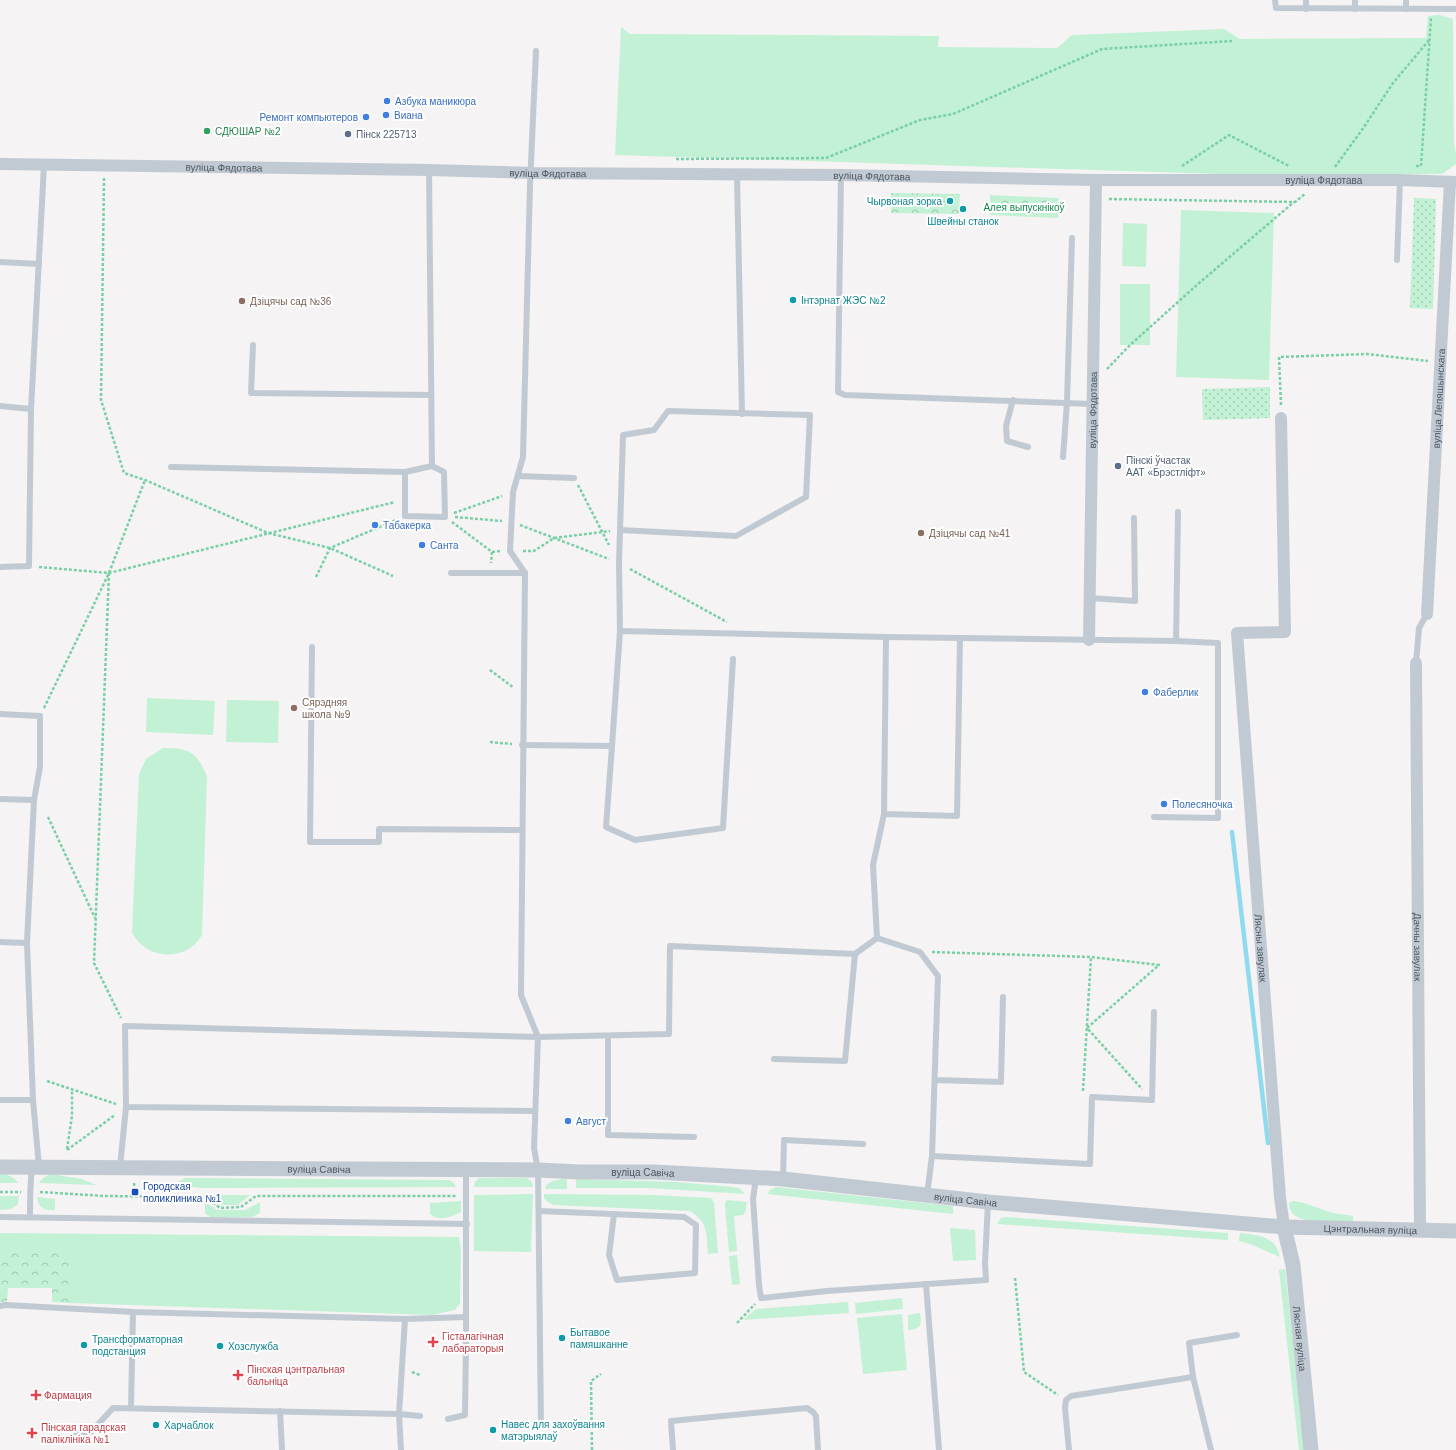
<svg xmlns="http://www.w3.org/2000/svg" width="1456" height="1450" font-family="Arial,sans-serif">
<style>
.green{fill:#c3f1d5}
.forest{fill:url(#forest-crowns)}
.park{fill:url(#park-dots)}
.lines{fill:none;stroke-linecap:round;stroke-linejoin:round}
.stream{stroke:#90daee;stroke-width:4.5}
.path{stroke:#7ad0a6;stroke-width:2.5;stroke-dasharray:3 2;stroke-linecap:butt}
.service{stroke:#c1cad2;stroke-width:6}
.minor{stroke:#c1cad2;stroke-width:12}
.tertiary{stroke:#c1cad2;stroke-width:15}
.shop-dot{fill:#3f7fe0;stroke:#fff;stroke-width:1.5}
.leisure-dot{fill:#2e9e5b;stroke:#fff;stroke-width:1.5}
.service-dot{fill:#5c6f8a;stroke:#fff;stroke-width:1.5}
.culture-dot{fill:#0f9aa8;stroke:#fff;stroke-width:1.5}
.education-dot{fill:#8d6e63;stroke:#fff;stroke-width:1.5}
.transit-dot{fill:#1a4fb4;stroke:#fff;stroke-width:1.5}
.health-dot{fill:#e0444e;stroke:#fff;stroke-width:1.5}
.labels{text-anchor:middle;stroke-width:4;stroke-linejoin:round;paint-order:stroke}
.shop-label{font-size:10px;fill:#366cbe;stroke:#fff;text-anchor:start}
.leisure-label{font-size:10px;fill:#27864d;stroke:#fff;text-anchor:start}
.service-label{font-size:10px;fill:#4e5e75;stroke:#fff;text-anchor:start}
.street-label{font-size:10px;fill:#4a5661;stroke:#fff}
.culture-label{font-size:10px;fill:#0d838f;stroke:#fff;text-anchor:start}
.park-label{font-size:10px;fill:#17864f;stroke:#fff}
.education-label{font-size:10px;fill:#785e54;stroke:#fff;text-anchor:start}
.transit-label{font-size:10px;fill:#164399;stroke:#fff;text-anchor:start}
.health-label{font-size:10px;fill:#be3a42;stroke:#fff;text-anchor:start}
</style>
<defs>
<pattern id="forest-crowns" width="20" height="18" patternUnits="userSpaceOnUse"><rect width="20" height="18" fill="#c3f1d5"/><path d="M2 6a3 3 0 1 1 6 0M12 15a3 3 0 1 1 6 0" fill="none" stroke="#a0c6b0"/></pattern>
<pattern id="park-dots" width="8" height="8" patternUnits="userSpaceOnUse"><rect width="8" height="8" fill="#c3f1d5"/><path d="M2 2h.1M6 6h.1" fill="none" stroke="#a0c6b0" stroke-width="1.8" stroke-linecap="round"/></pattern>
</defs>
<rect width="100%" height="100%" fill="#f5f3f3"/>
<!-- green -->
<g class="green">
<polygon points="1439,15 1453,19 1454,143 1456,153 1456,164 1442,174 1219,174 615,155 621,27 630,34 939,36 938,47 1057,48 1072,35 1224,29 1240,39 1426,38 1428,16"/>
<polygon points="1181,210 1274,213 1269,380 1176,377"/>
<polygon points="1123,223 1147,224 1146,267 1122,266"/>
<rect x="1120" y="284" width="30" height="61"/>
<polygon points="147,698 215,701 213,735 146,732"/>
<polygon points="227,700 279,701 278,743 226,742"/>
<path d="M 163,748 C 190,748 197,752 207,777 L 202,935 C 200,938 197,942 194,945 C 181,957 156,958 142,945 C 138,942 135,937 132,933 L 139,774 L 146,759 Z"/>
<path d="M 0,1174 C 8,1174 14,1177 18,1183 L 0,1183 Z"/>
<polygon points="50,1174 82,1179 96,1185 39,1183 42,1179"/>
<polygon points="185,1178 449,1180 454,1183 456,1187 200,1188 186,1186 176,1183"/>
<polygon points="479,1178 527,1178 532,1182 533,1187 474,1187 475,1182"/>
<path d="M 561,1179 L 567,1179 L 567,1189 L 545,1189 C 547,1181 554,1181 561,1179 Z"/>
<polygon points="576,1179 677,1182 733,1187 739,1188 745,1194 649,1188 576,1188"/>
<polygon points="776,1187 953,1206 953,1214 767,1194 770,1190"/>
<polygon points="533,1194 531,1252 474,1251 474,1195"/>
<path d="M 544,1194 L 653,1195 L 711,1198 L 714,1203 L 718,1253 L 708,1254 C 706,1233 709,1223 690,1211 L 553,1205 L 548,1202 L 544,1198 Z"/>
<polygon points="213,1195 250,1195 238,1205 222,1205"/>
<polygon points="0,1196 19,1196 18,1204 11,1209 0,1210"/>
<path d="M 37,1197 L 55,1199 L 55,1210 C 45,1211 38,1208 37,1197 Z"/>
<polygon points="727,1200 747,1202 745,1212 743,1215 734,1216 737,1251 729,1252 725,1206 725,1202"/>
<path d="M 461,1201 L 461,1212 C 451,1217 439,1222 430,1214 L 430,1203 Z"/>
<path d="M 1293,1201 L 1304,1203 L 1333,1213 L 1353,1216 L 1353,1222 C 1336,1222 1288,1227 1289,1203 Z"/>
<polygon points="205,1202 217,1210 245,1210 260,1202 260,1213 252,1217 210,1217 205,1213"/>
<polygon points="1006,1217 1228,1233 1228,1240 997,1224 1001,1218"/>
<polygon points="950,1228 975,1230 976,1260 953,1261"/>
<polygon points="0,1233 459,1237 461,1251 460,1303 455,1310 432,1315 70,1303 70,1251 0,1251"/>
<path d="M 1240,1233 C 1258,1235 1276,1236 1280,1257 L 1250,1244 L 1239,1241 Z"/>
<polygon points="737,1255 740,1284 732,1285 729,1256"/>
<polygon points="1285,1269 1305,1450 1299,1450 1279,1270"/>
<polygon points="902,1298 903,1309 856,1314 855,1303"/>
<polygon points="848,1302 849,1313 743,1320 756,1309"/>
<path d="M 920,1313 C 922,1325 921,1329 908,1330 L 908,1315 Z"/>
<polygon points="902,1314 907,1370 863,1374 857,1318"/>
</g>
<!-- forest -->
<g class="forest">
<polygon points="891,193 960,194 959,214 891,213"/>
<polygon points="990,195 1059,198 1058,218 990,215"/>
<polygon points="0,1251 70,1251 70,1303 52,1302 52,1288 8,1288 7,1302 0,1302"/>
</g>
<!-- park -->
<g class="park">
<polygon points="1414,198 1436,199 1433,309 1410,308"/>
<polygon points="1270,387 1270,418 1203,420 1202,389"/>
</g>
<g class="lines">
<!-- stream -->
<polyline class="stream" points="1232,832 1268,1143"/>
<!-- path -->
<g class="path">
<polyline points="676,159 826,158 920,120 953,114 1102,49 1232,41"/>
<polyline points="1182,166 1229,135 1289,166"/>
<polyline points="1416,166 1421,166 1431,18"/>
<polyline points="1335,167 1364,127 1393,83 1430,39"/>
<polyline points="104,178 101,400 124,473 145,480 268,533 330,548 393,576"/>
<polyline points="1109,199 1295,202 1305,194"/>
<polyline points="1107,369 1129,346 1198,284 1294,202"/>
<polyline points="1281,405 1279,357 1367,354 1428,361"/>
<polyline points="578,485 609,545"/>
<polyline points="454,513 502,496"/>
<polyline points="455,517 502,521"/>
<polyline points="452,522 492,552 491,563"/>
<polyline points="520,525 609,559"/>
<polyline points="523,551 534,551 554,538 610,531"/>
<polyline points="492,552 500,551"/>
<polyline points="39,567 109,573 395,502"/>
<polyline points="630,569 727,622"/>
<polyline points="109,573 94,963 121,1018"/>
<polyline points="316,577 330,548 396,520"/>
<polyline points="490,670 514,688"/>
<polyline points="44,708 109,573 145,480"/>
<polyline points="490,742 512,744"/>
<polyline points="48,817 95,918"/>
<polyline points="932,952 1091,957 1159,965 1087,1028 1142,1089"/>
<polyline points="47,1081 116,1104"/>
<polyline points="1083,1091 1091,957"/>
<polyline points="67,1149 72,1116 72,1089"/>
<polyline points="67,1150 115,1115"/>
<polyline points="134,1183 135,1192"/>
<polyline points="0,1192 21,1192"/>
<polyline points="40,1192 104,1196 206,1197 220,1208 241,1207 256,1196 456,1196"/>
<polyline points="1015,1278 1024,1372 1058,1395"/>
<polyline points="737,1323 755,1304"/>
<polyline points="412,1372 420,1375"/>
<polyline points="592,1450 591,1381 601,1374"/>
</g>
<!-- service -->
<g class="service">
<polyline points="1275,0 1276,8 1456,9"/>
<polyline points="1355,0 1355,9"/>
<polyline points="1406,0 1406,9"/>
<polyline points="1306,9 1306,0"/>
<polyline points="536,51 530,185 523,457 513,492 510,551 525,573 521,995 538,1037 534,1148 538,1170 541,1427"/>
<polyline points="737,175 742,414"/>
<polyline points="841,175 838,392 845,395 1092,404"/>
<polyline points="1397,260 1400,180"/>
<polyline points="0,262 39,264"/>
<polyline points="253,345 251,393 431,395"/>
<polyline points="1013,400 1006,426 1007,441 1028,447"/>
<polyline points="0,406 31,409 44,165"/>
<polyline points="1063,457 1067,402 1072,238"/>
<polyline points="171,467 405,472 432,466"/>
<polyline points="405,472 405,516 445,517 444,472 432,466 429,170"/>
<polyline points="518,476 574,478"/>
<polyline points="620,530 736,536 806,497 810,415 668,411 654,430 623,435 619,563 620,631"/>
<polyline points="0,567 29,566 31,409"/>
<polyline points="451,573 525,573"/>
<polyline points="1090,598 1135,601 1134,518"/>
<polyline points="886,637 884,814 957,816 960,638"/>
<polyline points="1176,641 1178,512"/>
<polyline points="312,647 310,842 379,842 379,829 522,830"/>
<polyline points="1416,663 1419,628 1427,614"/>
<polyline points="0,714 40,716 40,767 34,800 27,943 33,1100 39,1167"/>
<polyline points="522,745 612,746 620,631 886,637 1176,641 1218,643 1218,818 1154,817"/>
<polyline points="612,746 606,827 635,840 723,828 733,659"/>
<polyline points="0,799 34,800"/>
<polyline points="877,938 873,865 884,814"/>
<polyline points="0,942 27,943"/>
<polyline points="608,1036 608,1135 694,1137"/>
<polyline points="774,1059 845,1061 855,954 877,938 920,952 938,976 932,1156 927,1195"/>
<polyline points="935,1080 1001,1082 1003,997"/>
<polyline points="0,1100 33,1100"/>
<polyline points="535,1111 126,1107 125,1026 538,1037 669,1034 670,946 855,954"/>
<polyline points="932,1156 1090,1164 1092,1097 1152,1100 1154,1012"/>
<polyline points="120,1167 126,1107"/>
<polyline points="756,1178 753,1199 759,1285 761,1298 827,1291 986,1280 985,1263 988,1202"/>
<polyline points="783,1179 784,1140 863,1144"/>
<polyline points="539,1211 684,1217 696,1225 695,1273 617,1280 609,1255 614,1214"/>
<path d="M 30,1216 C 30,1200 30,1184 32,1167"/>
<polyline points="0,1217 467,1224"/>
<polyline points="926,1284 939,1450"/>
<polyline points="0,1306 6,1305 133,1312 405,1319 466,1317"/>
<polyline points="466,1329 466,1170"/>
<polyline points="131,1408 133,1312"/>
<polyline points="280,1411 282,1450"/>
<polyline points="448,1419 465,1415 466,1342"/>
<polyline points="74,1433 91,1432 113,1408 399,1414 420,1416"/>
<polyline points="401,1450 399,1414 405,1319"/>
<polyline points="673,1450 671,1421 807,1408 813,1412 816,1416 818,1450"/>
<polyline points="1069,1450 1065,1408 1066,1400 1071,1396 1193,1377"/>
<polyline points="1211,1450 1193,1377 1189,1343 1237,1335"/>
</g>
<!-- minor -->
<g class="minor">
<path id="s1" d="M 0,164 L 429,170 L 532,173 L 841,175 L 1096,180 L 1400,180 L 1456,182"/>
<path id="s2" d="M 1281,418 L 1285,632 L 1237,633 L 1280,1197 L 1284,1227"/>
<path id="s3" d="M 1427,614 L 1450,182"/>
<path id="s4" d="M 1089,640 L 1096,180"/>
<path id="s5" d="M 1416,663 L 1420,1230"/>
</g>
<!-- tertiary -->
<g class="tertiary">
<path id="s6" d="M 0,1167 L 538,1170 L 580,1172 L 655,1172 L 783,1179 L 988,1202 L 1284,1227 L 1456,1231"/>
<path id="s7" d="M 1284,1227 L 1293,1265 L 1311,1450"/>
</g>
</g>
<!-- markers -->
<g class="shop-dot">
<circle cx="387" cy="101" r="4"/>
<circle cx="386" cy="115" r="4"/>
<circle cx="366" cy="117" r="4"/>
<circle cx="375" cy="525" r="4"/>
<circle cx="422" cy="545" r="4"/>
<circle cx="1145" cy="692" r="4"/>
<circle cx="1164" cy="804" r="4"/>
<circle cx="568" cy="1121" r="4"/>
</g>
<circle class="leisure-dot" cx="207" cy="131" r="4"/>
<g class="service-dot">
<circle cx="348" cy="134" r="4"/>
<circle cx="1118" cy="466" r="4"/>
</g>
<g class="culture-dot">
<circle cx="950" cy="201" r="4"/>
<circle cx="963" cy="209" r="4"/>
<circle cx="793" cy="300" r="4"/>
<circle cx="562" cy="1338" r="4"/>
<circle cx="84" cy="1345" r="4"/>
<circle cx="220" cy="1346" r="4"/>
<circle cx="156" cy="1425" r="4"/>
<circle cx="493" cy="1430" r="4"/>
</g>
<g class="education-dot">
<circle cx="242" cy="301" r="4"/>
<circle cx="921" cy="533" r="4"/>
<circle cx="294" cy="708" r="4"/>
</g>
<rect class="transit-dot" x="131" y="1188" width="8" height="8" rx="2"/>
<g class="health-dot">
<path d="M431 1336h4v4h4v4h-4v4h-4v-4h-4v-4h4z"/>
<path d="M236 1369h4v4h4v4h-4v4h-4v-4h-4v-4h4z"/>
<path d="M34 1389h4v4h4v4h-4v4h-4v-4h-4v-4h4z"/>
<path d="M30 1427h4v4h4v4h-4v4h-4v-4h-4v-4h4z"/>
</g>
<g class="labels">
<!-- shop labels -->
<g class="shop-label">
<text x="395" y="105">Азбука маникюра</text>
<text x="394" y="119">Виана</text>
<text x="358" y="121" text-anchor="end">Ремонт компьютеров</text>
<text x="383" y="529">Табакерка</text>
<text x="430" y="549">Санта</text>
<text x="1153" y="696">Фаберлик</text>
<text x="1172" y="808">Полесяночка</text>
<text x="576" y="1125">Август</text>
</g>
<!-- leisure labels -->
<g class="leisure-label">
<text x="215" y="135">СДЮШАР №2</text>
</g>
<!-- service labels -->
<g class="service-label">
<text x="356" y="138">Пінск 225713</text>
<text x="1126" y="464">Пінскі ўчастак<tspan x="1126" dy="12">ААТ «Брэстліфт»</tspan></text>
</g>
<!-- street labels -->
<g class="street-label">
<text dy="4" stroke="none"><textPath href="#s1" startOffset="224">вуліца Фядотава</textPath></text>
<text dy="4" stroke="none"><textPath href="#s1" startOffset="548">вуліца Фядотава</textPath></text>
<text dy="4" stroke="none"><textPath href="#s1" startOffset="872">вуліца Фядотава</textPath></text>
<text dy="4" stroke="none"><textPath href="#s1" startOffset="1324">вуліца Фядотава</textPath></text>
<text dy="4" stroke="none"><textPath href="#s3" startOffset="216">вуліца Лепяшынскага</textPath></text>
<text dy="4" stroke="none"><textPath href="#s4" startOffset="230">вуліца Фядотава</textPath></text>
<text dy="4" stroke="none"><textPath href="#s5" startOffset="284">Дачны завулак</textPath></text>
<text dy="4" stroke="none"><textPath href="#s2" startOffset="578">Лясны завулак</textPath></text>
<text dy="4" stroke="none"><textPath href="#s6" startOffset="319">вуліца Савіча</textPath></text>
<text dy="4" stroke="none"><textPath href="#s6" startOffset="643">вуліца Савіча</textPath></text>
<text dy="4" stroke="none"><textPath href="#s6" startOffset="967">вуліца Савіча</textPath></text>
<text dy="4" stroke="none"><textPath href="#s6" startOffset="1373">Цэнтральная вуліца</textPath></text>
<text dy="4" stroke="none"><textPath href="#s7" startOffset="113">Лясная вуліца</textPath></text>
</g>
<!-- culture labels -->
<g class="culture-label">
<text x="942" y="205" text-anchor="end">Чырвоная зорка</text>
<text x="963" y="225" text-anchor="middle">Швейны станок</text>
<text x="801" y="304">Інтэрнат ЖЭС №2</text>
<text x="570" y="1336">Бытавое<tspan x="570" dy="12">памяшканне</tspan></text>
<text x="92" y="1343">Трансформаторная<tspan x="92" dy="12">подстанция</tspan></text>
<text x="228" y="1350">Хозслужба</text>
<text x="501" y="1428">Навес для захоўвання<tspan x="501" dy="12">матэрыялаў</tspan></text>
<text x="164" y="1429">Харчаблок</text>
</g>
<!-- park labels -->
<g class="park-label">
<text x="1024" y="211">Алея выпускнікоў</text>
</g>
<!-- education labels -->
<g class="education-label">
<text x="250" y="305">Дзіцячы сад №36</text>
<text x="929" y="537">Дзіцячы сад №41</text>
<text x="302" y="706">Сярэдняя<tspan x="302" dy="12">школа №9</tspan></text>
</g>
<!-- transit labels -->
<g class="transit-label">
<text x="143" y="1190">Городская<tspan x="143" dy="12">поликлиника №1</tspan></text>
</g>
<!-- health labels -->
<g class="health-label">
<text x="442" y="1340">Гісталагічная<tspan x="442" dy="12">лабараторыя</tspan></text>
<text x="247" y="1373">Пінская цэнтральная<tspan x="247" dy="12">бальніца</tspan></text>
<text x="44" y="1399">Фармация</text>
<text x="41" y="1431">Пінская гарадская<tspan x="41" dy="12">паліклініка №1</tspan></text>
</g>
</g>
</svg>
